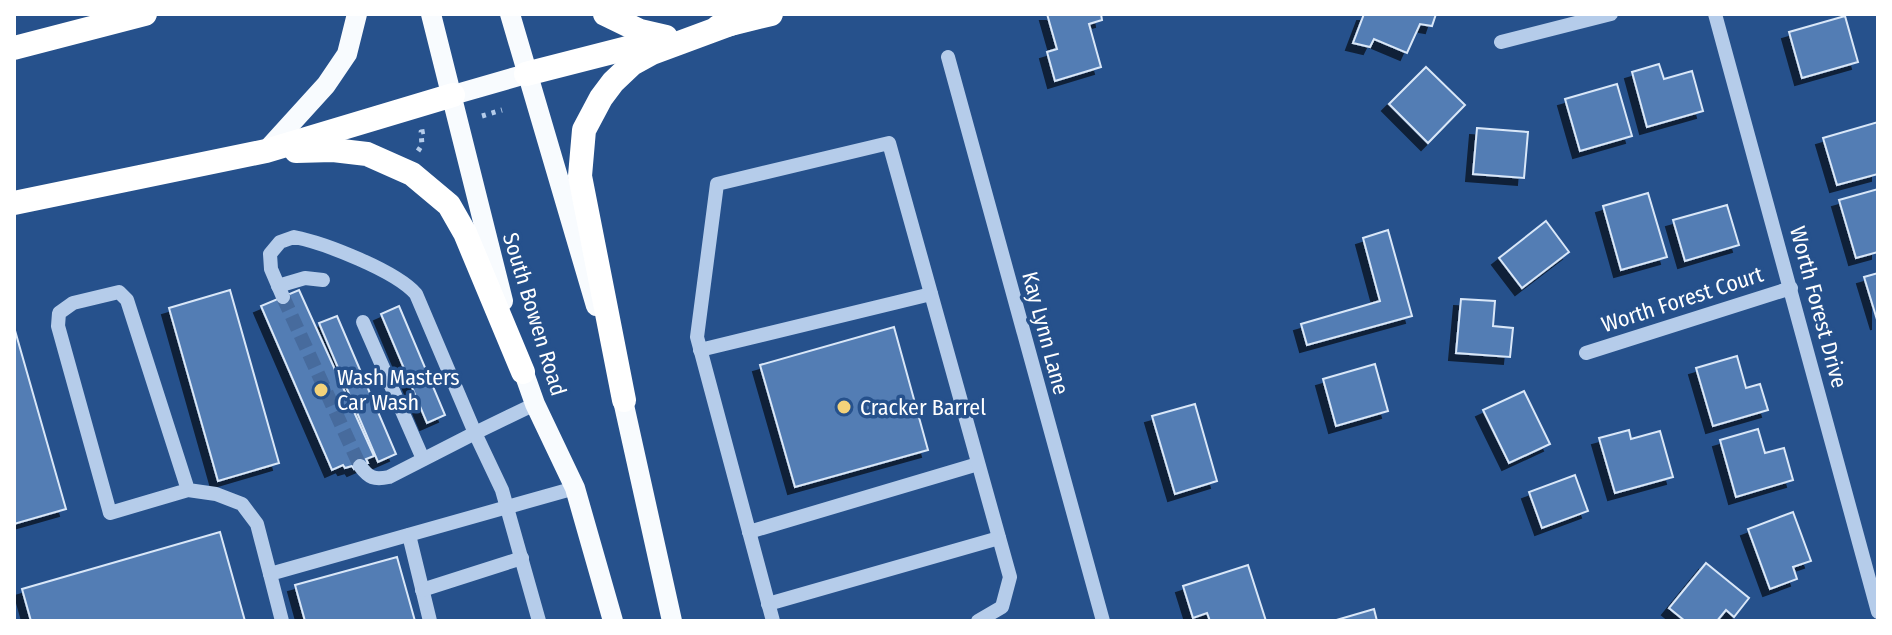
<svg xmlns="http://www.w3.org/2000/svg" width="1892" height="635" font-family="'Fira Sans Condensed',sans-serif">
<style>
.building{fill:#537db4;stroke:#d9e7f8;stroke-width:2;filter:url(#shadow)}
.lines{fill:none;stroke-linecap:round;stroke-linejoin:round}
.minor-tunnel{stroke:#476b9d;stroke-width:14;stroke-dasharray:14 7;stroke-linecap:butt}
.path{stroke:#b5ccea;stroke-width:5;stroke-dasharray:4 6;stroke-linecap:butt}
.minor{stroke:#b5ccea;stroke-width:14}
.major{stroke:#f8fbfe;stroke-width:20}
.highway{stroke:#fff;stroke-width:24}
.poi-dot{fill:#f3d27a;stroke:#26518c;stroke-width:3}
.labels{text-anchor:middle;stroke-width:7;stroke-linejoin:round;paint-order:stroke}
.street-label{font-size:22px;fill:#fff;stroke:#26518c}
.poi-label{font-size:22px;fill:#fff;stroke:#26518c;text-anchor:start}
</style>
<defs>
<filter id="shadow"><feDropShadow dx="-7" dy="7" stdDeviation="0" flood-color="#0009"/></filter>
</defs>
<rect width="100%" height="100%" fill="#26518c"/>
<!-- building -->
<g class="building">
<polygon points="1047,14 1101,14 1102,20 1089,24 1101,67 1055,81 1047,52 1057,49"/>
<polygon points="1364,14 1436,14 1432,26 1420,24 1407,53 1374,39 1370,47 1353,43"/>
<polygon points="1845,16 1858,62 1802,78 1789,32"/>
<polygon points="1659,64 1664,79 1692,71 1703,111 1647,127 1632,72"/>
<polygon points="1426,67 1465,105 1428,143 1389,104"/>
<polygon points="1617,84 1632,136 1580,151 1565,99"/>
<polygon points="1878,122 1878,174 1837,185 1823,138"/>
<polygon points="1477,128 1528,132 1524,178 1473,174"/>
<polygon points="1878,189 1878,252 1856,258 1839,200"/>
<polygon points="1648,193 1667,257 1621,270 1603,206"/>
<polygon points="1727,205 1739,245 1685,261 1673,220"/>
<polygon points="1546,221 1569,252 1522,288 1499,258"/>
<polygon points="1388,230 1412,316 1307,345 1301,324 1380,301 1363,238"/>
<polygon points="1878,273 1878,323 1864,277"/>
<polygon points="230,290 279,463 218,481 169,308"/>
<polygon points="299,290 374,456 366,459 368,463 354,469 352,466 345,468 343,465 332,470 261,306"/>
<polygon points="1461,299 1495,301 1493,326 1513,328 1510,357 1456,353"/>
<polygon points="399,306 445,415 427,423 381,314"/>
<polygon points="337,316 396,454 378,462 319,323"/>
<polygon points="14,327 66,509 14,524"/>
<polygon points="894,327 928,450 795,487 760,365"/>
<polygon points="1737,356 1746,388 1760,384 1768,410 1713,426 1696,368"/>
<polygon points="1375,364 1388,411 1336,426 1323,379"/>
<polygon points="1524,391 1550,444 1509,463 1483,410"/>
<polygon points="1195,404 1217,481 1175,494 1152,416"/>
<polygon points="1758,429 1765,453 1784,448 1793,480 1736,497 1720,440"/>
<polygon points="1629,430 1631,439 1660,431 1673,477 1615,493 1599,438"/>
<polygon points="1575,475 1588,511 1542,528 1529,492"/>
<polygon points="1793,512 1811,561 1793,567 1797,579 1770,589 1748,529"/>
<polygon points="220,532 245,621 31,621 22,589"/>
<polygon points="397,557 415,621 305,621 295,585"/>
<polygon points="1706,563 1749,598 1734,617 1726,610 1717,621 1685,621 1669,608"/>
<polygon points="1248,565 1266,621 1210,621 1207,613 1193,618 1183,586"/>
<polygon points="1374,609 1377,621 1333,621"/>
</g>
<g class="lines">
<!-- minor-tunnel -->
<polyline class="minor-tunnel" points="283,297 360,466"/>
<!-- path -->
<g class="path">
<polyline points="482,116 502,110"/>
<polyline points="418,151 422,145 421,132 427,131"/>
</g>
<!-- minor -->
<g class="minor">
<polyline points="1715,14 1878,612"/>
<polyline points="1501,42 1611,14"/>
<polyline points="948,57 1103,621"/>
<polyline points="278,286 305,278 323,280"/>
<path d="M 283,297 L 271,269 L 270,254 L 280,242 L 294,237 C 325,243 396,271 416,294 L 475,433 L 389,477 C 374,480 369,478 360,466"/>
<polyline points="363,322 423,459"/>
<polyline points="700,350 931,294"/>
<polyline points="1586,353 1791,288"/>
<polyline points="535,404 475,433 502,490 539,621"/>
<polyline points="188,490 127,300 119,292 73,303 59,313 58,326 110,513 188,490 216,494 242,504 257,524 270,574"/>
<polyline points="749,532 978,464"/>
<polyline points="409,535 430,621"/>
<polyline points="422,590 522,558"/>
<polyline points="768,604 999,538"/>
<polyline points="282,621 270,574 575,488"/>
<polyline points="773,621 697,337 717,184 889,143 1010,577 1002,607 978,621"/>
</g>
<!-- major -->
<g class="major">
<polyline points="431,14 503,301"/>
<polyline points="510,14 596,306"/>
<polyline points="453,95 526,74"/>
<polyline points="266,151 326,85 347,54 357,14"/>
<polyline points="519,359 535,404 575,488 613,621"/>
<polyline points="620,387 672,621"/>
</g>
<!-- highway -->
<g class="highway">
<polyline points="605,14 640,31 666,37"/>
<polyline points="718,27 771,14"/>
<polyline points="14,48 145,14"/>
<polyline points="526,74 659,40"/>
<polyline points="296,151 333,150 367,154 412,174 449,205 465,233 523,372"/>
<polyline points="14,203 266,151 453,95"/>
<polyline points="624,400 580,176 584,130 601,98 613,82 632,64 652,53 733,23"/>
</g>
</g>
<!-- markers -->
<g class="poi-dot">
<circle cx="321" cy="390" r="8"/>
<circle cx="844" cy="407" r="8"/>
</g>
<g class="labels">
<!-- street labels -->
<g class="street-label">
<text transform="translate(1682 299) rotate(-18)" y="8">Worth Forest Court</text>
<text transform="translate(1819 307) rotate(75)" y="8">Worth Forest Drive</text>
<text transform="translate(535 314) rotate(73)" y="8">South Bowen Road</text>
<text transform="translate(1046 333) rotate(75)" y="8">Kay Lynn Lane</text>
</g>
<!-- poi labels -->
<g class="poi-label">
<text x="337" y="385">Wash Masters<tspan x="337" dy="25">Car Wash</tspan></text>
<text x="860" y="415">Cracker Barrel</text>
</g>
</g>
<!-- border -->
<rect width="1892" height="635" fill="none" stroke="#ffffff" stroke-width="32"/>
</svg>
